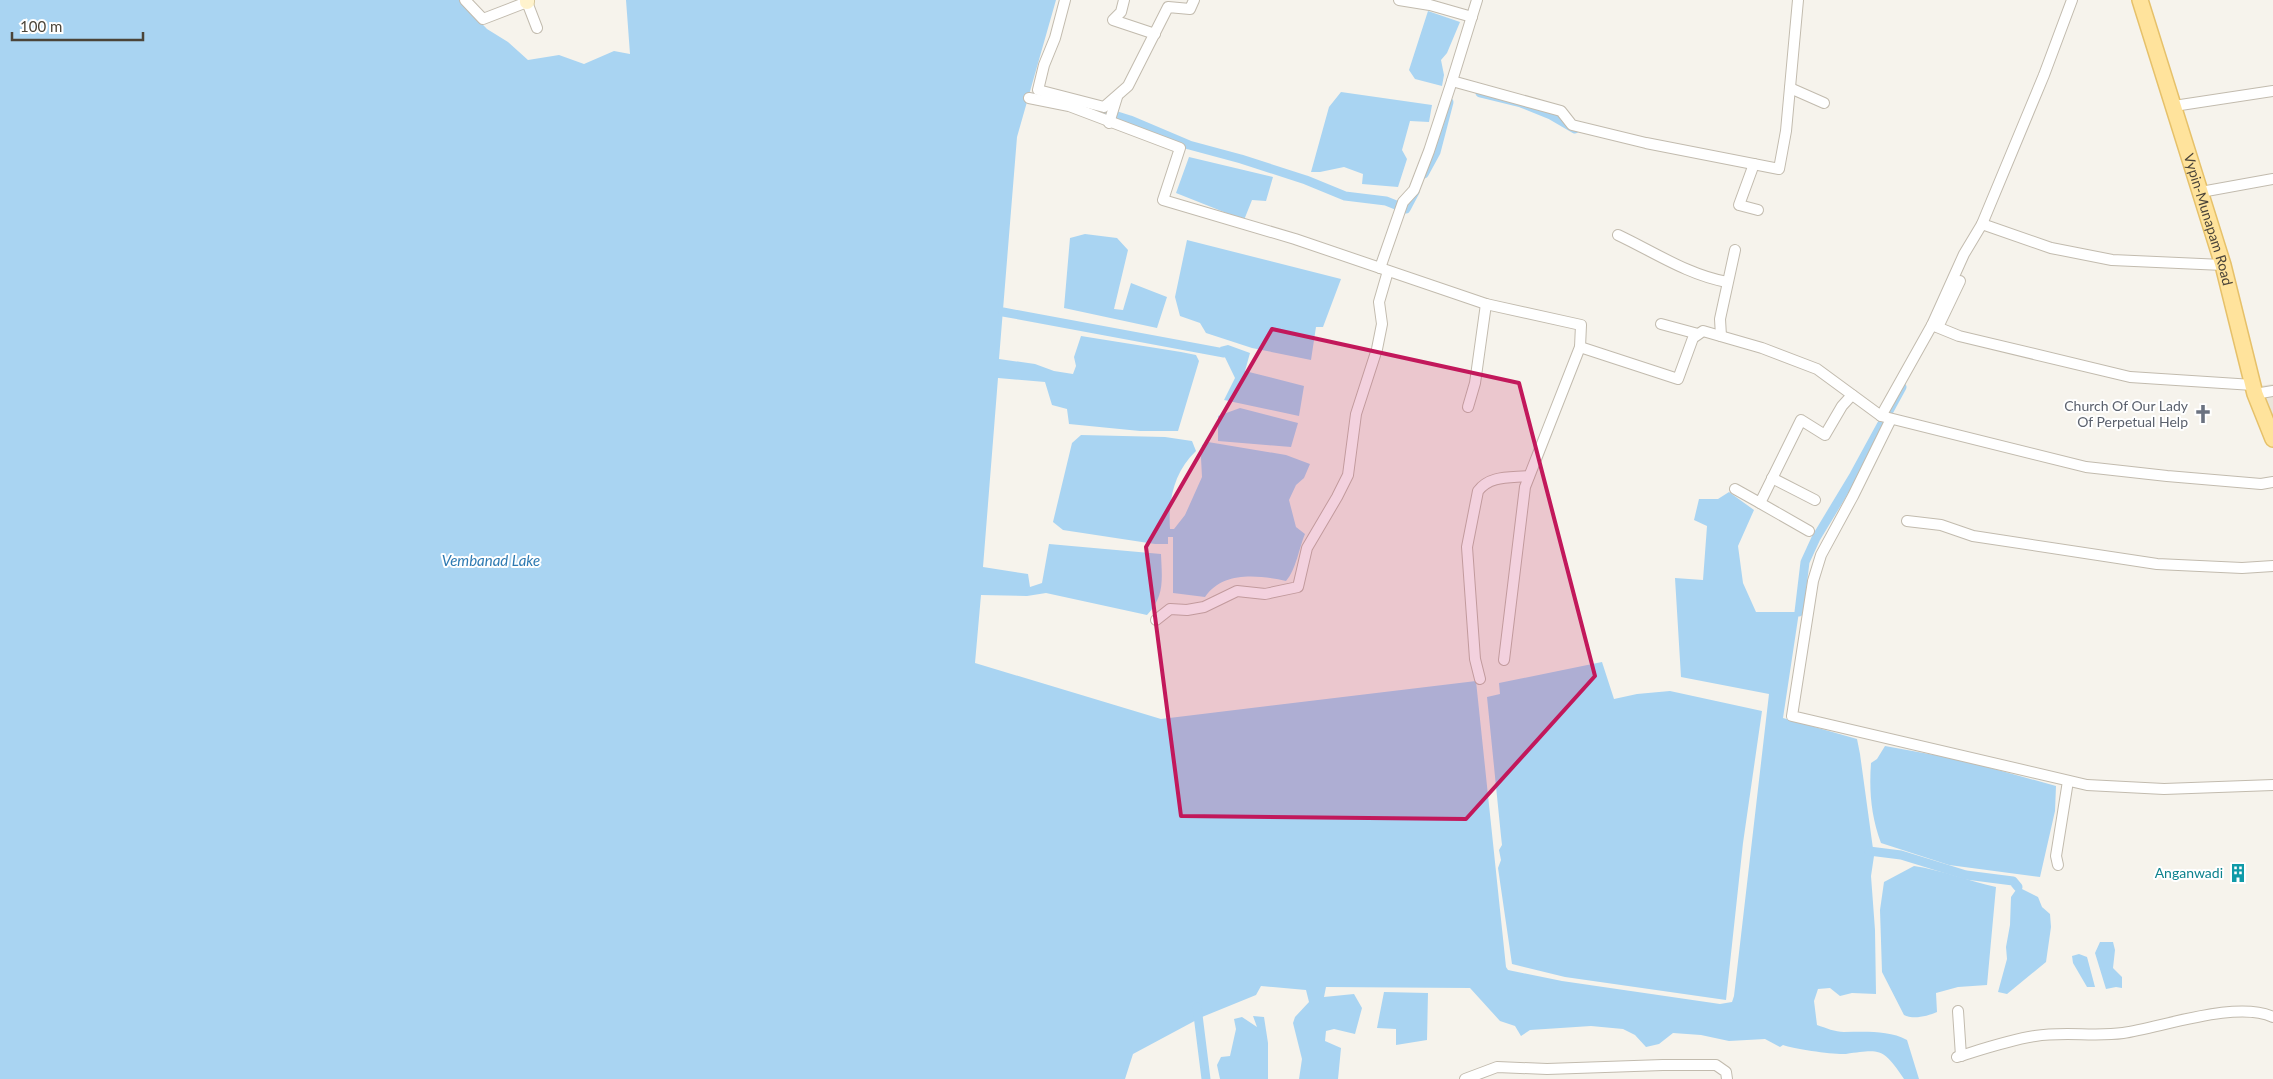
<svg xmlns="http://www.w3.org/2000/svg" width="2273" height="1079" font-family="Lato,sans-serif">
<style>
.residential{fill:#eae5da}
.water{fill:#a9d4f2}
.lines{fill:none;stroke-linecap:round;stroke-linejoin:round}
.canal{stroke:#a9d4f2;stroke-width:9}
.minor-casing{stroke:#c2bbae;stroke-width:12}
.secondary-casing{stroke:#d6c79b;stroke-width:16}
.primary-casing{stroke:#e6c16a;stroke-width:18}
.minor{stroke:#fff;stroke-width:10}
.secondary{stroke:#fff3cd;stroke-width:14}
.primary{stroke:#ffe39c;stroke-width:15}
.marked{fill:#c2185b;fill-opacity:0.2;stroke:#c2185b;stroke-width:4;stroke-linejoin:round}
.labels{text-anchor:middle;stroke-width:4;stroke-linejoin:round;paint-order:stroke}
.street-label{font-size:14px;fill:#4b4439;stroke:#fff}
.worship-label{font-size:14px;fill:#5b616d;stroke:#fff;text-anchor:end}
.culture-label{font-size:14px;fill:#0d838f;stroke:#fff;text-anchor:end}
.water-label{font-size:15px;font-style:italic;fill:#2e7ab2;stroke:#fff}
</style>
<rect width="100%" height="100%" fill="#f6f3ec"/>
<!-- residential -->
<polygon class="residential" points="2273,384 2273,423 2259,386"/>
<!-- water -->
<g class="water">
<path d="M 0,0 L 459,0 L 487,29 L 508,42 L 528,60 L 559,55 L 584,64 L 614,51 L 630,54 L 626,0 L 1056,0 L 1017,137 L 999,359 L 1035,364 L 1054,371 L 1073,374 L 1076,366 L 1074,357 L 1081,336 L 1181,352 L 1196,355 L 1199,361 L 1178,431 L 1140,431 L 1069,424 L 1067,409 L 1052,405 L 1045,382 L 998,378 L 983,567 L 1028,574 L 1030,587 L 1042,583 L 1049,544 L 1161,554 C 1162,579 1165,596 1147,615 L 1046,593 L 1027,596 L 981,595 L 975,663 L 1161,719 L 1476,681 L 1506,967 L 1508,970 L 1562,981 L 1720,1004 L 1732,1002 L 1734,996 L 1769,694 L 1681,677 L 1675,578 L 1703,580 L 1707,526 L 1694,520 L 1699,499 L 1718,499 L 1729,492 L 1754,510 L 1738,546 L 1743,583 L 1756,612 L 1799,612 L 1783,718 L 1857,739 L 1860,754 L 1874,856 L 1871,876 L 1875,930 L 1876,994 L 1852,993 L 1840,996 L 1830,988 L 1818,989 L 1814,1001 L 1817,1025 C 1826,1028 1835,1032 1844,1032 C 1865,1032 1888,1030 1907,1040 L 1919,1079 L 1904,1079 C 1883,1048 1881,1049 1846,1054 C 1835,1055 1794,1049 1783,1045 L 1780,1047 L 1765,1039 L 1729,1041 L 1701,1035 L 1673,1033 L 1659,1044 L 1646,1047 L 1635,1035 L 1623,1029 L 1591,1026 L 1530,1030 L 1521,1036 L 1515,1026 L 1500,1021 L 1470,988 L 1326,987 L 1324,997 L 1354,994 L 1362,1008 L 1355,1034 L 1334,1029 L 1326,1031 L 1325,1041 L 1341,1048 L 1338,1079 L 1299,1079 L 1302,1059 L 1293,1023 L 1295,1017 L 1309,1002 L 1306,990 L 1261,986 L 1256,995 L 1202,1017 L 1133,1054 L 1125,1079 L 0,1079 Z"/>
<polygon points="1428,11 1460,22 1447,53 1441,60 1444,75 1442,86 1415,79 1409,70"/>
<polygon points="1341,92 1432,105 1429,122 1410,121 1402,150 1407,159 1398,187 1362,184 1363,174 1344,167 1320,172 1311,172 1329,107"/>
<polygon points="1189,157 1273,177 1266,201 1252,200 1244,220 1176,193"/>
<polygon points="1085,234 1117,238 1128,250 1114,309 1123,310 1131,283 1167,297 1157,328 1064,308 1070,238"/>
<polygon points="1187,240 1341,279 1323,327 1316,327 1311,360 1252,348 1206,333 1200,323 1180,316 1175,297"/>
<polygon points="1228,345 1250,353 1245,371 1304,386 1299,416 1224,400 1235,378 1220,347"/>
<polygon points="1240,408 1298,423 1291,447 1218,441 1218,416"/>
<path d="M 1081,435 L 1165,437 L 1192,441 L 1196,451 C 1174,472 1168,500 1170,529 L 1174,529 L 1185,515 L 1202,477 L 1201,458 L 1202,445 L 1208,442 L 1286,455 L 1310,464 L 1304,478 L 1296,485 L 1289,500 L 1296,527 L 1305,534 C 1299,548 1296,570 1286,581 C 1258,575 1223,571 1205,597 L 1173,593 L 1173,537 L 1168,537 L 1168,544 L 1155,544 L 1063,530 L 1053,522 L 1072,443 Z"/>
<polygon points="1602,662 1614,699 1637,694 1670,691 1762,711 1743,843 1726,1000 1565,977 1512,964 1498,868 1501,860 1499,850 1502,845 1501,836 1487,697 1500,694 1499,683"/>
<path d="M 1885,746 L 1962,760 L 2056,786 L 2055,811 L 2040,877 L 1949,865 L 1881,843 C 1871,816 1869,791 1871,763 L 1877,759 Z"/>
<path d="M 1914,866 C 1942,870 1968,881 1996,887 L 1987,985 L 1958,987 L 1936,993 L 1937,1012 C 1928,1016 1913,1020 1904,1015 L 1882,972 L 1880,910 L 1884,882 Z"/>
<polygon points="2018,887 2038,897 2042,907 2050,914 2051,927 2046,962 2007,994 1998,992 2007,959 2006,947 2010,925 2011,897"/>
<polygon points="2100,942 2113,942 2115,950 2113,968 2122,977 2122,988 2116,987 2106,989 2095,953"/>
<polygon points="2079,954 2087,957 2095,987 2087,987 2073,963 2072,956"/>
<polygon points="1384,992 1428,993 1427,1040 1396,1045 1396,1029 1377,1028"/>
<polygon points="1253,1016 1264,1017 1268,1043 1268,1079 1220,1079 1217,1065 1221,1057 1230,1056 1236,1029 1234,1019 1242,1017 1257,1027"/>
</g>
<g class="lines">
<!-- canal -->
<g class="canal">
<polyline points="1480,93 1521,103 1551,115 1575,129"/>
<polyline points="1095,109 1130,120 1189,145 1241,159 1306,180 1345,196 1386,201 1406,209 1415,192"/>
<polyline points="1424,174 1436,152 1449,102"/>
<polyline points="1003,312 1224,353"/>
<polyline points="1799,612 1805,562 1816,538 1854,475 1902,387"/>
<polyline points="1869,851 1901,855 1966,875 2013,881 2018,887"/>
<polyline points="1197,1007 1206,1079"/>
</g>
<!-- minor casing -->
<g class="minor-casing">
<g id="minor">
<polyline points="465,0 483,19 527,2 537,28"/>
<polyline points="1065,0 1055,38 1044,65 1038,90 1104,107 1128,86 1168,7 1190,9 1194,0"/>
<polyline points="1124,0 1121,12 1113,20 1155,34"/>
<polyline points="1399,0 1430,5 1472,17"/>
<polyline points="1477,0 1452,81 1561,111 1572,125 1646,143 1779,169 1786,131 1798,0"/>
<polyline points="1790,88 1824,103"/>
<polyline points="1029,98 1069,106 1180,148 1163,200 1295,239 1486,304 1581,325 1580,347 1525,487 1504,660"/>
<polyline points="2174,106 2273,91"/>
<polyline points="1109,123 1117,97"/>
<polyline points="1754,164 1739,205 1758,210"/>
<polyline points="2201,192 2273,179"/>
<polyline points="1982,224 2051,248 2112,260 2223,265"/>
<path d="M 1618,235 C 1654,252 1688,275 1727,282"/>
<polyline points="1380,268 1403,202 1414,190 1429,151 1452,81"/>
<polyline points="1661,324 1698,334"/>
<polyline points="1932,325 1959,336 2130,377 2253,385"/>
<polyline points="1938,327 1960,281"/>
<polyline points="1721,336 1720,319 1735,250"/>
<polyline points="1580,347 1678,379 1693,338 1703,331 1762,348 1817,369 1881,416 2086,467 2167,476 2261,484 2273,482"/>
<polyline points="2255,394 2273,391"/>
<polyline points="1468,407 1475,383 1486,304"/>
<polyline points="1881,416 1932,325 1964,254 1982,224 2044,75 2072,0"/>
<polyline points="1891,419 1853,496 1821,555 1813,581 1792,716 2087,785 2164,789 2273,785"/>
<polyline points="1772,478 1815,500"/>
<polyline points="1735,489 1760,503 1801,420 1825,435 1842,406 1852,395"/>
<polyline points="1760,503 1809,531"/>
<polyline points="1907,521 1941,525 1973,536 2157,564 2242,568 2273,566"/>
<polyline points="1156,620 1170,609 1187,610 1204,607 1237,591 1265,594 1298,587 1307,548 1337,497 1348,475 1356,414 1377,349 1382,324 1379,302 1388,271"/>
<path d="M 1480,679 L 1475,659 L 1467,547 L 1478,491 C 1490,475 1510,478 1529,476"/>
<polyline points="2058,865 2056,856 2068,781"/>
<polyline points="1958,1011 1961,1056"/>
<path d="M 1957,1057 C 1983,1049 2009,1040 2035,1036 C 2064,1031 2094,1037 2123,1033 C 2163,1027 2237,1000 2273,1017"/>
<polyline points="1465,1079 1497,1067 1547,1069 1663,1065 1716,1065 1726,1072 1727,1079"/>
</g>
</g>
<!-- secondary casing -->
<g class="secondary-casing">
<polyline id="secondary" points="527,0 527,2"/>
</g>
<!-- primary casing -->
<g class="primary-casing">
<g id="primary">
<path id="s1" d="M 2140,0 L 2223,265 L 2255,394 L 2273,439"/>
</g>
</g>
<!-- minor -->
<use href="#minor" class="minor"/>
<!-- secondary -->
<use href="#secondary" class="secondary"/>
<!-- primary -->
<use href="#primary" class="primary"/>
</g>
<!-- marked area -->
<path class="marked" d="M 1272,329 L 1519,383 L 1595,676 L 1466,819 L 1181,816 L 1146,547 Z"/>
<!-- icons -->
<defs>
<g id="church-bare" transform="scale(1.5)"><path d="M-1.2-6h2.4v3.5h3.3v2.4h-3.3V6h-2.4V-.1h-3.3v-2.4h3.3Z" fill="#6b7280" stroke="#fff" stroke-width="2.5" paint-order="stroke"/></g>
<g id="building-bare" transform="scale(1.5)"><path d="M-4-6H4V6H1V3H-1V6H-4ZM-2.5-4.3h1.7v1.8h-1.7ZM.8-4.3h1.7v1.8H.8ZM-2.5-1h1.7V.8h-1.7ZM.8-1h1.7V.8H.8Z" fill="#0f9aa8" stroke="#fff" stroke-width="2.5" paint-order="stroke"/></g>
</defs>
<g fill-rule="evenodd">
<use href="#church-bare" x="2203" y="414"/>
<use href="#building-bare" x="2238" y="873"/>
</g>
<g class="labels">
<!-- street labels -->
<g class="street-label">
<text dy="5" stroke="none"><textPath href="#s1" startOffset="230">Vypin-Munapam Road</textPath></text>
</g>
<!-- worship labels -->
<g class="worship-label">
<text x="2188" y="411">Church Of Our Lady<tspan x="2188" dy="16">Of Perpetual Help</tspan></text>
</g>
<!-- culture labels -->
<g class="culture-label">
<text x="2223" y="878">Anganwadi</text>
</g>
<!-- water labels -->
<g class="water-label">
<text x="491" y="566">Vembanad Lake</text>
</g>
</g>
<!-- scale -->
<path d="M12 32v8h131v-8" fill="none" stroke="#4b4439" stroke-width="2.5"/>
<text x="20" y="32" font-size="15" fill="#4b4439" stroke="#ffffff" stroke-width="4" paint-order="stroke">100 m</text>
</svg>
